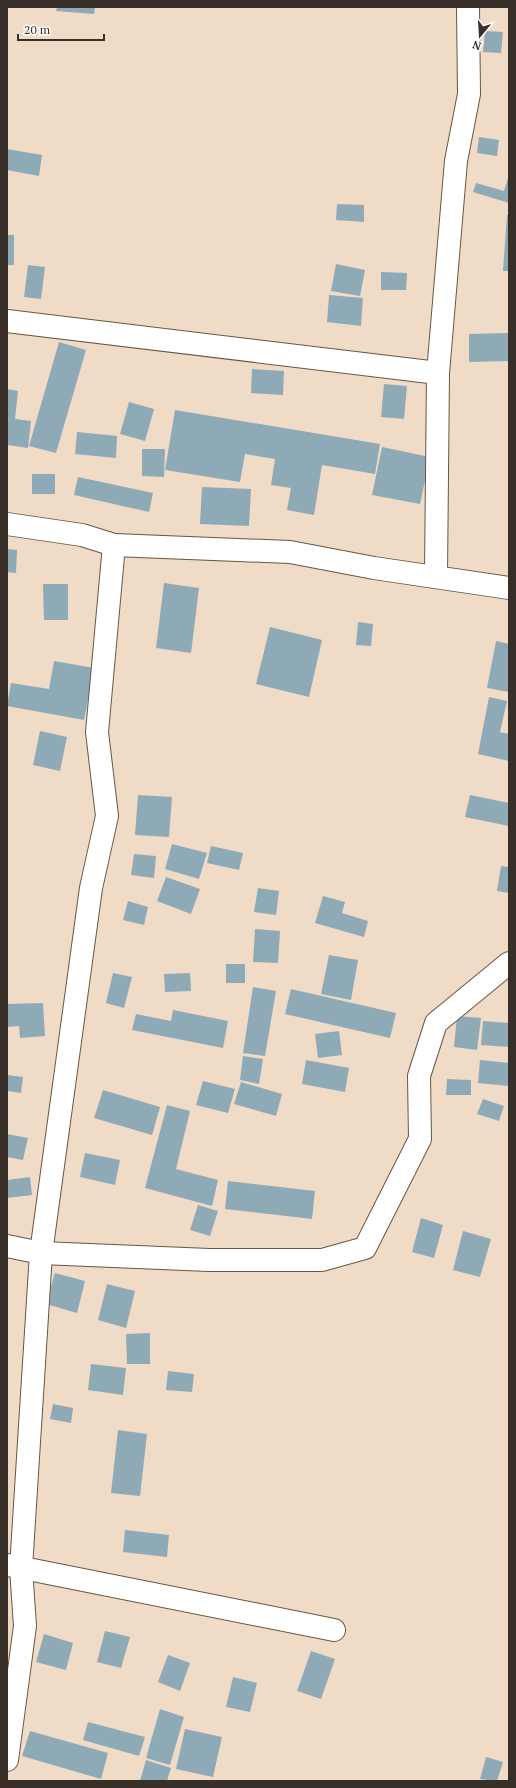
<svg xmlns="http://www.w3.org/2000/svg" width="516" height="1788" font-family="'PT Serif',serif">
<style>
.building{fill:#8faab7}
.lines{fill:none;stroke-linecap:round;stroke-linejoin:round}
.street-casing{stroke:#685645;stroke-width:24}
.street{stroke:#fff;stroke-width:22}
</style>
<rect width="100%" height="100%" fill="#f0dbc7"/>
<!-- building -->
<g class="building">
<polygon points="57,7 95,7 94,14 56,11"/>
<polygon points="485,31 503,32 501,53 483,52"/>
<polygon points="479,137 499,140 497,156 477,153"/>
<polygon points="7,149 42,155 39,176 7,170"/>
<polygon points="509,175 509,203 473,192 476,183 504,191"/>
<polygon points="337,204 364,205 364,222 336,220"/>
<polygon points="507,215 509,215 509,271 503,271"/>
<rect x="7" y="235" width="7" height="30"/>
<polygon points="336,264 365,270 360,296 331,291"/>
<polygon points="28,265 45,267 41,299 24,297"/>
<polygon points="381,272 407,273 406,290 381,290"/>
<polygon points="329,295 363,298 361,326 327,322"/>
<polygon points="508,333 509,361 469,362 469,334"/>
<polygon points="59,342 86,350 56,453 29,446"/>
<polygon points="252,369 284,371 283,395 251,393"/>
<polygon points="384,384 407,386 404,419 381,417"/>
<polygon points="7,389 18,391 15,419 31,421 28,448 7,445"/>
<polygon points="129,402 154,409 145,441 120,434"/>
<polygon points="175,410 380,444 375,474 322,465 314,515 287,510 291,488 271,485 275,459 245,454 240,482 165,470"/>
<polygon points="77,432 117,436 116,458 75,454"/>
<polygon points="382,447 430,457 420,504 372,495"/>
<polygon points="142,449 165,449 164,477 142,476"/>
<rect x="32" y="474" width="23" height="20"/>
<polygon points="78,477 153,493 149,512 74,495"/>
<polygon points="202,487 251,489 249,526 200,524"/>
<polygon points="7,549 17,550 16,573 7,572"/>
<polygon points="164,583 199,588 191,653 156,648"/>
<polygon points="43,584 68,584 68,620 44,620"/>
<polygon points="358,622 373,624 371,646 356,645"/>
<polygon points="270,627 322,640 309,697 256,684"/>
<polygon points="496,641 509,644 509,692 487,688"/>
<polygon points="54,661 94,668 84,720 7,706 11,683 49,689"/>
<polygon points="489,697 507,701 500,732 509,734 509,761 478,754"/>
<polygon points="40,731 67,737 60,771 33,765"/>
<polygon points="138,795 172,797 169,837 135,835"/>
<polygon points="470,795 509,803 509,826 465,817"/>
<polygon points="172,844 207,853 199,879 165,869"/>
<polygon points="211,846 243,853 239,870 207,863"/>
<polygon points="134,854 156,856 154,878 131,875"/>
<polygon points="501,866 509,867 509,893 497,891"/>
<polygon points="166,877 200,889 191,914 157,901"/>
<polygon points="258,888 279,891 276,915 254,912"/>
<polygon points="323,896 345,902 342,913 368,921 364,937 315,923"/>
<polygon points="128,901 148,907 144,925 123,920"/>
<polygon points="255,929 280,931 278,963 253,962"/>
<polygon points="329,955 358,960 351,1000 321,994"/>
<rect x="226" y="964" width="19" height="19"/>
<polygon points="113,973 132,977 124,1008 106,1003"/>
<polygon points="190,973 191,991 165,992 164,974"/>
<polygon points="253,987 276,991 265,1056 243,1053"/>
<polygon points="291,989 396,1013 390,1038 285,1014"/>
<polygon points="43,1003 45,1036 20,1038 19,1026 7,1027 7,1004"/>
<polygon points="173,1010 228,1021 223,1048 132,1030 136,1014 171,1021"/>
<polygon points="457,1016 481,1018 477,1050 454,1047"/>
<polygon points="483,1021 509,1023 509,1047 481,1045"/>
<polygon points="339,1031 342,1055 318,1058 315,1034"/>
<polygon points="243,1056 263,1059 259,1084 240,1080"/>
<polygon points="306,1060 349,1068 345,1092 302,1084"/>
<polygon points="480,1060 509,1063 509,1086 478,1083"/>
<polygon points="7,1075 23,1077 21,1093 7,1091"/>
<polygon points="447,1079 471,1080 471,1095 446,1095"/>
<polygon points="203,1081 235,1089 228,1113 196,1105"/>
<polygon points="241,1082 282,1094 276,1116 234,1104"/>
<polygon points="103,1090 160,1107 152,1135 94,1118"/>
<polygon points="483,1099 504,1106 499,1121 477,1114"/>
<polygon points="167,1105 190,1111 176,1169 218,1180 212,1206 145,1188"/>
<polygon points="7,1134 28,1138 23,1160 7,1157"/>
<polygon points="85,1153 120,1160 115,1185 80,1177"/>
<polygon points="30,1177 32,1195 7,1198 7,1180"/>
<polygon points="228,1181 315,1191 312,1219 225,1209"/>
<polygon points="198,1205 218,1211 210,1236 190,1230"/>
<polygon points="421,1218 443,1225 434,1258 412,1252"/>
<polygon points="463,1231 491,1239 480,1277 453,1270"/>
<polygon points="55,1273 85,1281 77,1313 46,1304"/>
<polygon points="107,1284 135,1291 126,1328 98,1320"/>
<polygon points="150,1333 150,1364 127,1364 126,1334"/>
<polygon points="91,1364 126,1368 123,1395 88,1390"/>
<polygon points="168,1371 194,1374 192,1392 166,1390"/>
<polygon points="53,1404 73,1408 71,1423 50,1419"/>
<polygon points="118,1430 147,1434 140,1496 111,1493"/>
<polygon points="125,1530 169,1535 167,1557 123,1552"/>
<polygon points="105,1631 130,1637 121,1668 97,1662"/>
<polygon points="44,1634 73,1643 66,1670 36,1662"/>
<polygon points="311,1651 335,1659 321,1699 297,1691"/>
<polygon points="168,1655 190,1663 180,1691 158,1682"/>
<polygon points="233,1677 257,1683 250,1712 226,1707"/>
<polygon points="160,1709 184,1717 170,1765 146,1758"/>
<polygon points="88,1722 145,1737 139,1756 83,1740"/>
<polygon points="185,1729 222,1737 213,1777 176,1769"/>
<polygon points="30,1731 108,1753 101,1779 22,1756"/>
<polygon points="486,1757 503,1762 497,1781 480,1779"/>
<polygon points="146,1760 171,1768 167,1781 140,1781"/>
</g>
<g class="lines">
<!-- street casing -->
<g class="street-casing">
<g id="street">
<polyline points="7,321 438,373"/>
<polyline points="7,524 82,535 114,545 290,552 374,568 509,588"/>
<polyline points="436,575 438,373 456,161 469,94 468,7"/>
<polyline points="7,1246 41,1253 209,1260 322,1260 365,1248 420,1139 419,1076 436,1023 509,963"/>
<polyline points="8,1565 334,1630"/>
<polyline points="7,1760 25,1626 21,1568 41,1253 91,888 107,816 97,732 114,545"/>
</g>
</g>
<!-- street -->
<use href="#street" class="street"/>
</g>
<!-- border -->
<rect width="516" height="1788" fill="none" stroke="#383028" stroke-width="16"/>
<!-- north arrow -->
<g transform="translate(480 36) rotate(198)" stroke="#ffffff" stroke-width="3" paint-order="stroke">
<path d="M0-3L7 15L0 10L-7 15Z" fill="#383028"/>
<text y="-6" font-size="11" font-weight="bold" text-anchor="middle" fill="#383028">N</text>
</g>
<!-- scale -->
<path d="M18 34v6h86v-6" fill="none" stroke="#383028" stroke-width="2"/>
<text x="24" y="34" font-size="12" fill="#383028" stroke="#ffffff" stroke-width="3" paint-order="stroke">20 m</text>
</svg>
